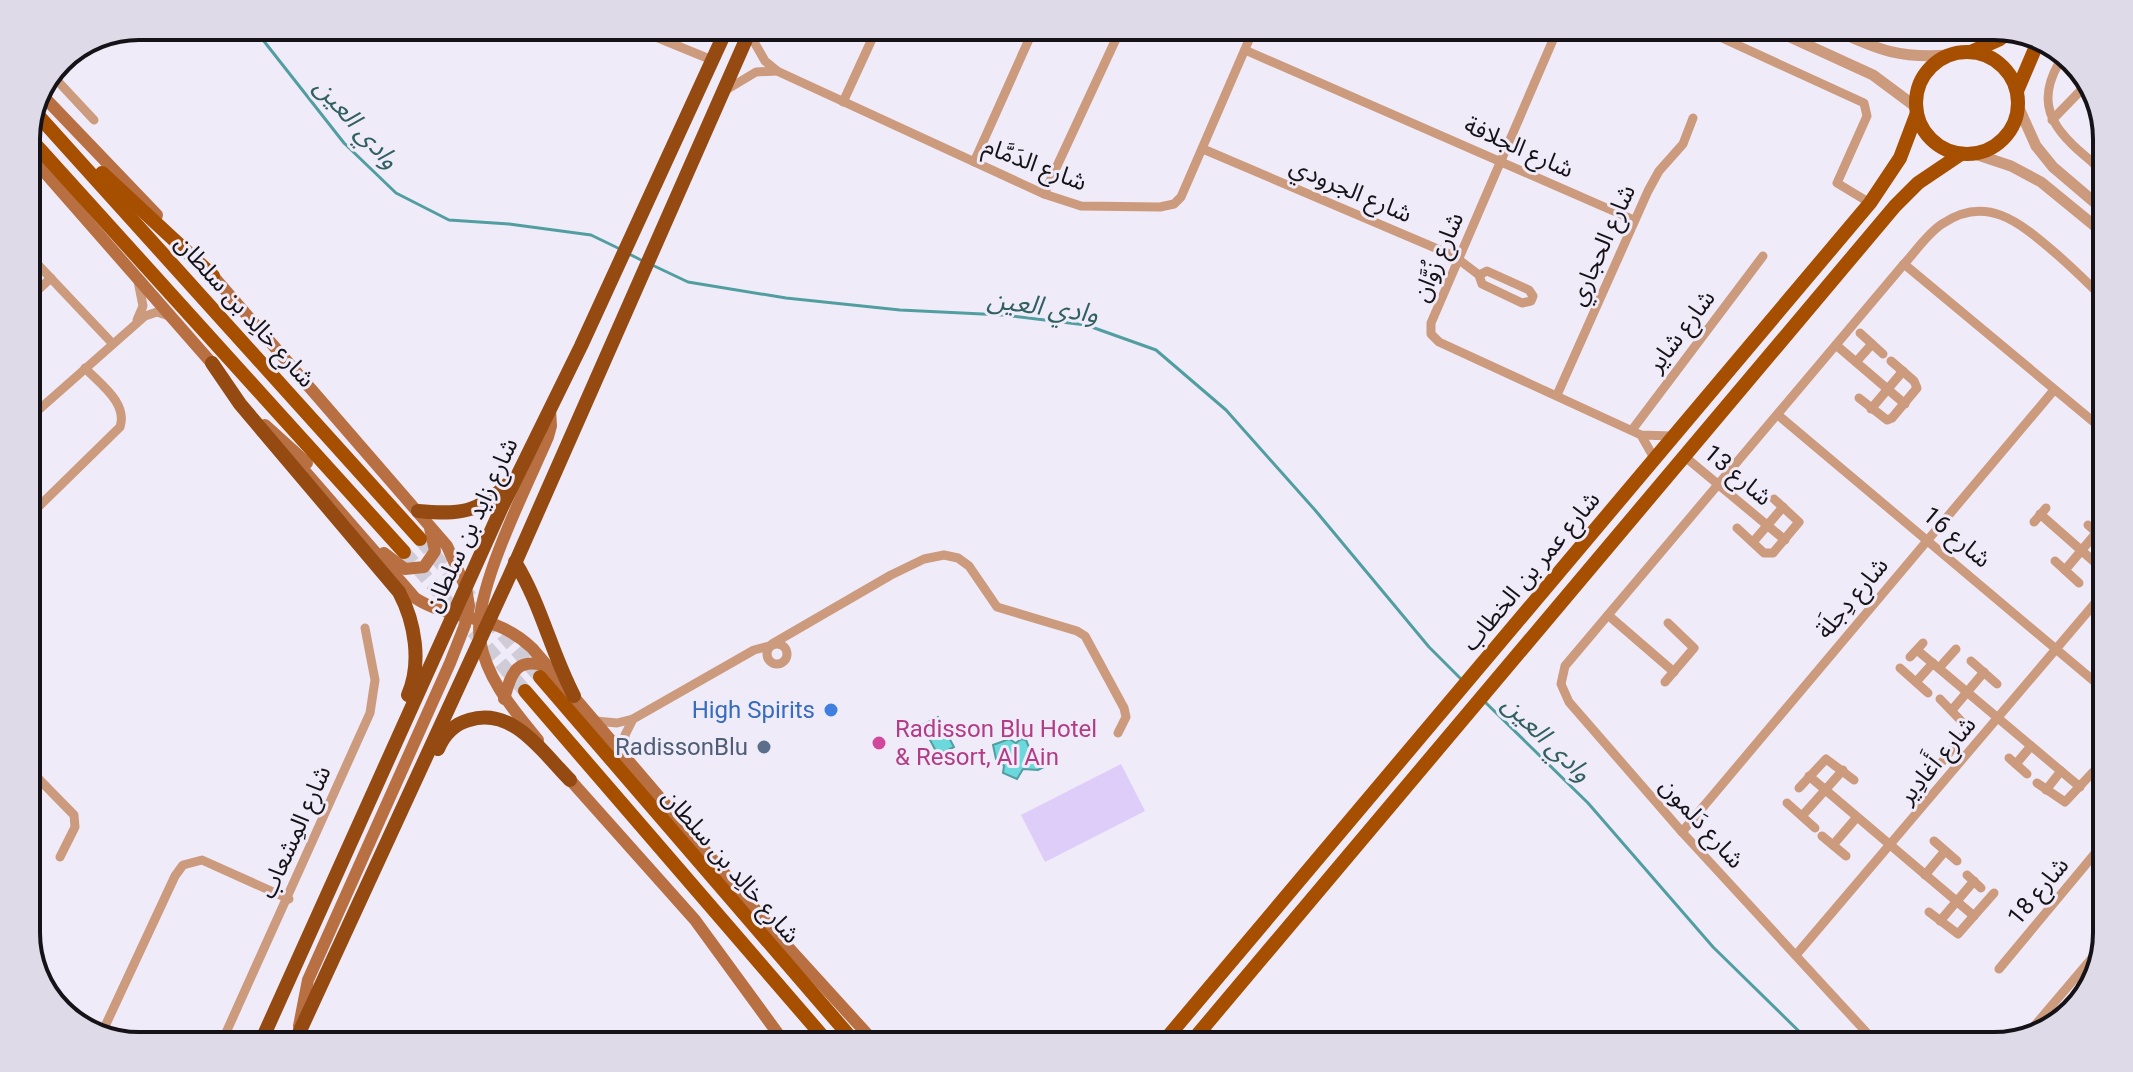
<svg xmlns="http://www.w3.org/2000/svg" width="2133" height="1072" font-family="Roboto,'Noto Sans Arabic',sans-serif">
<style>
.green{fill:#decdf8}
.water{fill:#6bd9dc;stroke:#519ea1;stroke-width:2}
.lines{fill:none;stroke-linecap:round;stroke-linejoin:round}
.stream{stroke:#519ea1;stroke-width:3}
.primary-tunnel{stroke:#cfcbd7;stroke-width:14;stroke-dasharray:14 7;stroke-linecap:butt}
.minor{stroke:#cc9a7d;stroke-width:9}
.tertiary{stroke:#cc9a7d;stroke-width:11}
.secondary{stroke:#b87043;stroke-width:12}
.primary{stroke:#a74f01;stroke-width:14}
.trunk{stroke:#944a10;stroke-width:14}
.shop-dot{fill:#3f7fe0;stroke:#f0ebf9;stroke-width:3}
.hotel-dot{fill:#d1479c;stroke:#f0ebf9;stroke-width:3}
.service-dot{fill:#5c6f8a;stroke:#f0ebf9;stroke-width:3}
.labels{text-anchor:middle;stroke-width:6;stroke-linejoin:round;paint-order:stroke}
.street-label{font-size:24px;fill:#151318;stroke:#f0ebf9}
.shop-label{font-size:24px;fill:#366cbe;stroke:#f0ebf9;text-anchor:end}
.hotel-label{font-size:24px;fill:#b23c85;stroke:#f0ebf9;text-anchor:start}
.service-label{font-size:24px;fill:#4e5e75;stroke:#f0ebf9;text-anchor:end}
.water-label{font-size:26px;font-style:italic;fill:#306061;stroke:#f0ebf9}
.rim{fill:none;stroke:#151318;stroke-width:4}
</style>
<rect width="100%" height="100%" fill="#f0ebf9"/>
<!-- green -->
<polygon class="green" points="1121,764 1145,811 1045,862 1021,815"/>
<!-- water -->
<g class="water">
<polygon points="938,717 954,747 938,755 922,725"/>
<polygon points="1009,739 1016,743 1021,739 1026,740 1031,752 1042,757 1044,767 1038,770 1023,769 1017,779 1003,773 1004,766 996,759 993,745"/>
</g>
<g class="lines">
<!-- stream -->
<g class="stream">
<polyline points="252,26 344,143 396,193 449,220 509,224 591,235 622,250"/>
<polyline points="629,254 643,261"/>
<polyline points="650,264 688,282 786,298 900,310 1003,315 1086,325 1156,350 1226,410 1315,510 1429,647 1462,680"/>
<polyline points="1485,702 1588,803 1713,947 1814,1046"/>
</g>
<!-- primary-tunnel -->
<g class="primary-tunnel">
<polyline points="420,539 540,677"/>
<polyline points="404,552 525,691"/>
</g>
<!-- minor -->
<g class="minor">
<polyline points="629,26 712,60"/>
<polyline points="1559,26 1431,323 1431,334 1439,342 1641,435 1672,436"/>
<polyline points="1696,26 1864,103 1867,116 1837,183 1870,203"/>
<polyline points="749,33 765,61 777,71 1044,194 1081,206 1160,207 1174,204 1181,197 1255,26"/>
<polyline points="1245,50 1634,220"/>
<path d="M 2064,55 C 2025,112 2064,139 2107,174"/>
<polyline points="52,75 94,120"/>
<polyline points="726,90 756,72 777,71"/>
<polyline points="843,102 878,26"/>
<polyline points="2052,120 2090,81"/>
<polyline points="1203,149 1454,256 1479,275"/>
<polyline points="974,162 1035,26"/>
<polyline points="2093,163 2107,148"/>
<polyline points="1044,194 1122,26"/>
<polyline points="26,252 112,343"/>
<polyline points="1904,264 2107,433"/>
<polygon points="1487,271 1529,290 1533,296 1531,301 1522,303 1482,284 1479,275"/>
<polyline points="26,301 51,278"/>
<polyline points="137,320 143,306 138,281"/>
<polyline points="1860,333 1883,354"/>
<polyline points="1836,345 1905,404"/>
<polyline points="1856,362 1872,344"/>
<polyline points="1557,395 1648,191 1659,171 1683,144 1693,118"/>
<polyline points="1859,398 1887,420 1892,418 1917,388 1914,381 1891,361"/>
<polyline points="1871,409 1903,371"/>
<polyline points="1778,415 2107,692"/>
<polyline points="26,421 145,316 157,312 169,316"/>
<polyline points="1632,430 1763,256"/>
<polyline points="1641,435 1654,458"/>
<polyline points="1684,456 1785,540"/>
<polyline points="2040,514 2107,573"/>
<path d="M 26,519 L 120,427 C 128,403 100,384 85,368"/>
<polyline points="2034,522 2046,508"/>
<polyline points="2088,525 2106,541"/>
<polyline points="1737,528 1764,553 1773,553 1799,522 1774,499"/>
<polyline points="1753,542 1783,507"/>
<polyline points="2055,561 2079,583"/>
<polyline points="2065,570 2097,532"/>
<polyline points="1608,615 1674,672"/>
<circle cx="777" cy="654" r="10"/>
<polyline points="772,644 891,575 924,559 944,555 958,558 969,566 997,607 1077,631 1085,636 1124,708 1126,717 1118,733"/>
<polyline points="1917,650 2080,787"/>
<polyline points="1910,657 1923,643"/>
<polyline points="1971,661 1997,684"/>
<polyline points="1900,668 1928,693"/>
<polyline points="1939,668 1956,649"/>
<polyline points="1665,682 1694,648 1668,623"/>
<polyline points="1916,682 1933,663"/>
<polyline points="1952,710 1984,672"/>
<polyline points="596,721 617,723 633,719 754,650 769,646"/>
<polyline points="626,756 625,735 633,719"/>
<polyline points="2009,758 2027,774"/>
<polyline points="2016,764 2031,746"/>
<polyline points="26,766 74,815 75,827 60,857"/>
<polyline points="1938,767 1964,734 1967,727 1940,699"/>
<polyline points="1809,776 1974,916"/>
<polyline points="2037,783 2065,802 2093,772"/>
<polyline points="1799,788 1826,759 1854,780"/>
<polyline points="2046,790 2061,771"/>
<polyline points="1787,803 1815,828"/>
<polyline points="1802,816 1843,770"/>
<polyline points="1682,832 2054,390"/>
<polyline points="1822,836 1846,856"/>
<polyline points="1934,841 1957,861"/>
<polyline points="1833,845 1857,817"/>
<polyline points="1925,875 1945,851"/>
<polyline points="1967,875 1981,888"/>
<polyline points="1929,912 1958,934 1994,893"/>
<polyline points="1940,921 1974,881"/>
<polyline points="1796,955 2107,589"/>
<polyline points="1999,969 2107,839"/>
<polyline points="1203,1028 1223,1046"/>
<polyline points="100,1037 175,876 183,865 202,860 289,899"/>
<polyline points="2025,1037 2104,944"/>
<polyline points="220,1046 370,713 375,680 365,628"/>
<path d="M 1879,1046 L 1682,832 L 1569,702 L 1561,684 L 1565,666 L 1904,264 C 1916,251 1927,234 1942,224 C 1986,194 2019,222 2053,251 C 2072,267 2089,284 2107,302"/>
</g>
<!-- tertiary -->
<g class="tertiary">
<polyline points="1766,26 1873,75 1916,107"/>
<path d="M 1826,26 C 1876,48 1893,59 1949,55"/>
<polyline points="2018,106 2036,146 2053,167 2107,213"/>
<polyline points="1975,154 2011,166 2041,182 2107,236"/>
</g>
<!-- secondary -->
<g class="secondary">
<polyline points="43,96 157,215"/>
<polyline points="26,151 216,368"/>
<polyline points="207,269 447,546 466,588 469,606 465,625 450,663 308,980 299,1026"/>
<polyline points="265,425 307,463"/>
<path d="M 296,461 L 415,598 C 454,623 493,611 532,648 L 778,936 L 878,1046"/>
<polyline points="384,553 405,569 424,567 435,551 430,528"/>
<path d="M 504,699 C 512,672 516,657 547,666"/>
<path d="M 538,740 C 513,709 487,680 480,640 C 471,595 529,482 548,437 L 551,426 L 550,409"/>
<polyline points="564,773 695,920 787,1046"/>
</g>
<!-- primary -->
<g class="primary">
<polyline points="1971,52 2000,39 2012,30"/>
<circle cx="1967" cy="103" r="51"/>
<polyline points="2017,91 2040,37"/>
<polyline points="35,112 420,539"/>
<polyline points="26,134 404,552"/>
<polyline points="102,173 213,276"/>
<polyline points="540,677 858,1046"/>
<polyline points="525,691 831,1046"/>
<polyline points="1160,1046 1870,203 1900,158 1917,113"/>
<polyline points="1188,1046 1895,206 1918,183 1961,154"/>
</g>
<!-- trunk -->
<g class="trunk">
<path d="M 212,363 L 240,404 L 399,592 C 415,622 422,663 408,695"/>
<path d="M 418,511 C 462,515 477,513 510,482"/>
<path d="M 515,562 C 541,604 551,652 574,696"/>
<path d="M 438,749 C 444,735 454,724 469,720 C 513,706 543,753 570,780"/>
<polyline points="259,1046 501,509 581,346 728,26"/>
<polyline points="293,1046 509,577 752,26"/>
</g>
</g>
<!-- markers -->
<circle class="shop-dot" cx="831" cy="710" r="8"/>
<circle class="hotel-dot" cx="879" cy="743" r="8"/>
<circle class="service-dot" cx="764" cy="747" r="8"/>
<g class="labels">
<!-- street labels -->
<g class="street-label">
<text transform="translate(1519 147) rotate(24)" y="8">شارع الجلافة</text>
<text transform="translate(1035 164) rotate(21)" y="8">شارع الدَمَّام</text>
<text transform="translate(1351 190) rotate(23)" y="8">شارع الجرودي</text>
<text transform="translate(1602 245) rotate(-66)" y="8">شارع الحجاري</text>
<text transform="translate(1438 257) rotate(-67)" y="8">شارع زُوَّان</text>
<text transform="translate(245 311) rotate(48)" y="8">شارع خالِد بن سلطان</text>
<text transform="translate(1681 331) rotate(-53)" y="8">شارع شاير</text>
<text transform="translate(1738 475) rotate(40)" y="8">شارع 13</text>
<text transform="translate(471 525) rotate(-65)" y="8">شارع زايد بن سلطان</text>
<text transform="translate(1957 537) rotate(40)" y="8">شارع 16</text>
<text transform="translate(1531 571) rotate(-50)" y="8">شارع عمر بن الخطاب</text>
<text transform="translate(1852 598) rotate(-50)" y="8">شارع دِجلَة</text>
<text transform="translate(1937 760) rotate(-50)" y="8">شارع أَغادِير</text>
<text transform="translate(1702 823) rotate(48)" y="8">شارع دَلمون</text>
<text transform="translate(295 832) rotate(-66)" y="8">شارع المِشعاب</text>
<text transform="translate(731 866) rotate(49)" y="8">شارع خالِد بن سلطان</text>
<text transform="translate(2038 891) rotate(-50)" y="8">شارع 18</text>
</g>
<!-- shop labels -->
<g class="shop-label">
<text x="815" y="718">High Spirits</text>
</g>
<!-- hotel labels -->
<g class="hotel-label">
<text x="895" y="737">Radisson Blu Hotel<tspan x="895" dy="28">&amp; Resort, Al Ain</tspan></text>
</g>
<!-- service labels -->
<g class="service-label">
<text x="748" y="755">RadissonBlu</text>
</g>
<!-- water labels -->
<g class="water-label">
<text transform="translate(357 123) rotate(48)" y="9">وادي العين</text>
<text transform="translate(1043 306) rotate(8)" y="9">وادي العين</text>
<text transform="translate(1547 738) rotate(44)" y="9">وادي العين</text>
</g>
</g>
<!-- crop -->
<path d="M0 0H2133V1072H0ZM139 40H1994A99 99 0 0 1 2093 139V933A99 99 0 0 1 1994 1032H139A99 99 0 0 1 40 933V139A99 99 0 0 1 139 40Z" fill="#dedae7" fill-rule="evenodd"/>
<path class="rim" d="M139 40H1994A99 99 0 0 1 2093 139V933A99 99 0 0 1 1994 1032H139A99 99 0 0 1 40 933V139A99 99 0 0 1 139 40Z"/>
</svg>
